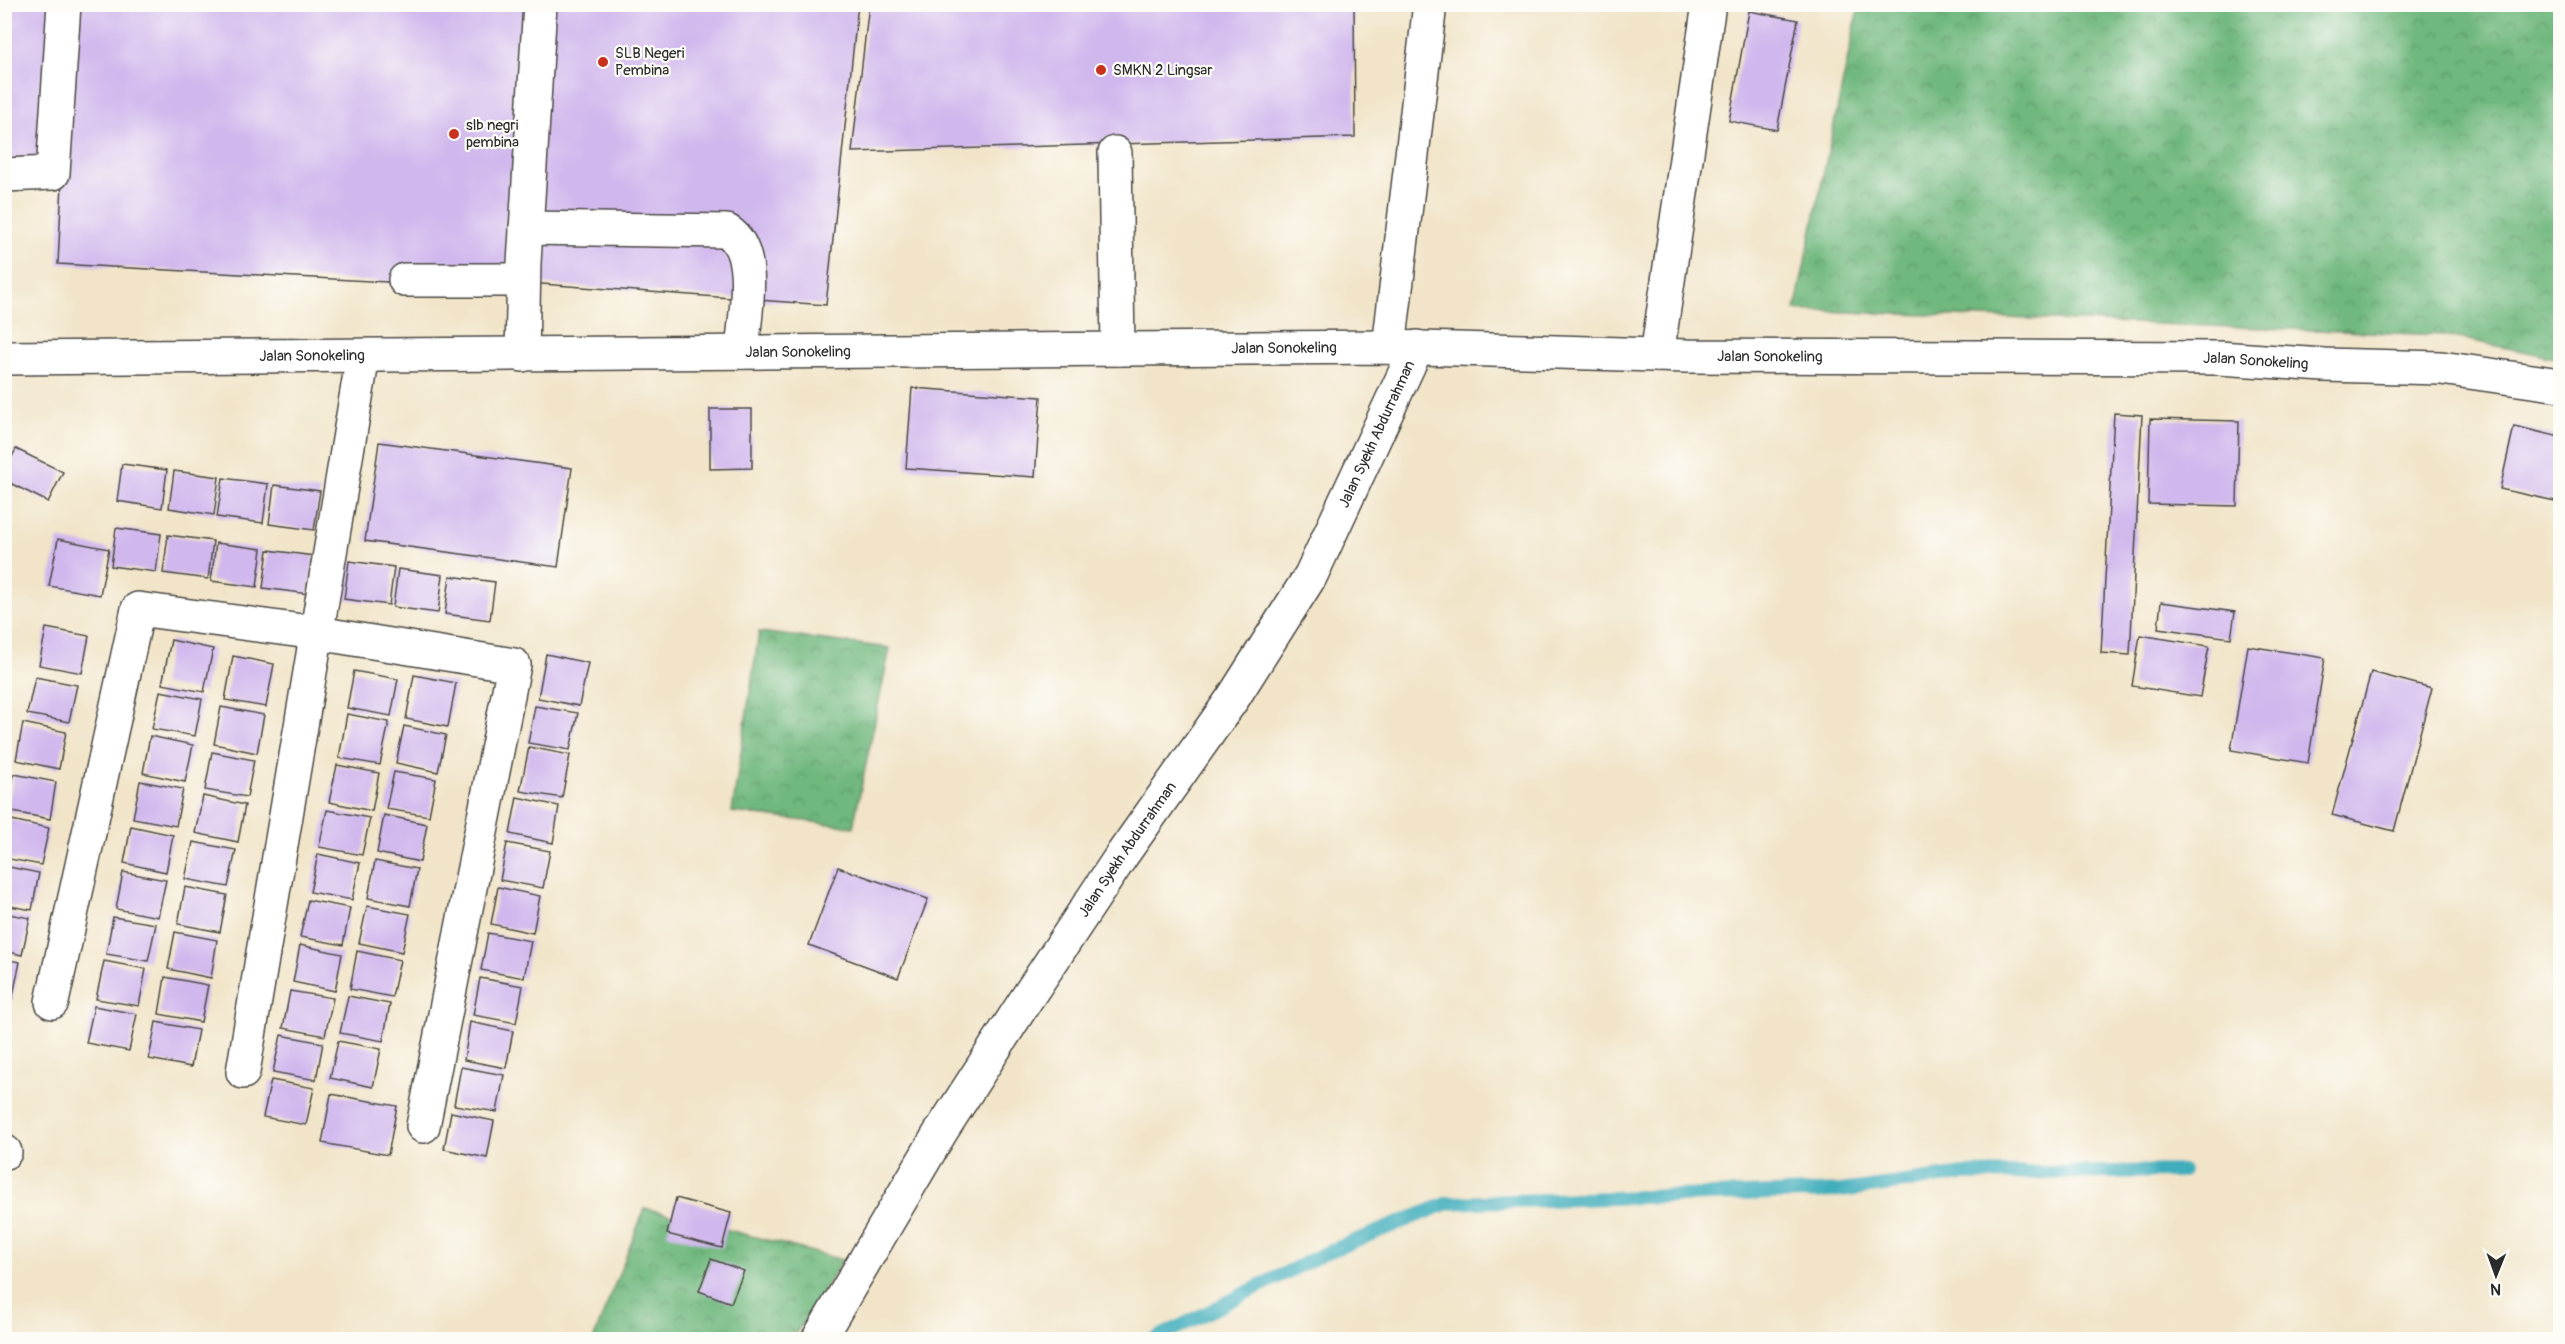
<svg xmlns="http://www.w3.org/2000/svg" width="2565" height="1344" font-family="Pangolin,sans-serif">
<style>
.forest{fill:url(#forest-crowns);stroke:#4e7254;stroke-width:1.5}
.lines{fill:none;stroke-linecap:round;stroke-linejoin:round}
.stream{stroke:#3fadbc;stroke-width:14}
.building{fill:#d0b7ed}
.minor-casing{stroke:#494743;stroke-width:36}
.minor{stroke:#fff;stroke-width:33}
.poi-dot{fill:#c8321e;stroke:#fdfcf7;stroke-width:2}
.labels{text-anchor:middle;stroke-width:4.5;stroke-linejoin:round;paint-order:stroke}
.poi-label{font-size:15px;fill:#2b2b2b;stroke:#fdfcf7;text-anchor:start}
.street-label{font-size:15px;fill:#2b2b2b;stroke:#fdfcf7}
</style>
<defs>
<pattern id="forest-crowns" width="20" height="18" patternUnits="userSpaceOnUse" patternTransform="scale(1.5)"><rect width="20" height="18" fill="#70b87e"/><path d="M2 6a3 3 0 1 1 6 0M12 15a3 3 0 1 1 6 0" fill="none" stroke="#5c9667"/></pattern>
</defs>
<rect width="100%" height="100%" fill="#fdfcf7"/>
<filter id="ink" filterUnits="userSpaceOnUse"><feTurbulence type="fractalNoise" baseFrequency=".0167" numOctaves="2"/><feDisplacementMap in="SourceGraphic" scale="12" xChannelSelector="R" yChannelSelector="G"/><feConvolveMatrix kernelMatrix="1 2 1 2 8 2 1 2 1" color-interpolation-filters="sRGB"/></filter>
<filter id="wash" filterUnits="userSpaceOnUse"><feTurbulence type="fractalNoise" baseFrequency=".008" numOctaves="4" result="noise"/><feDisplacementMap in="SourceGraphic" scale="24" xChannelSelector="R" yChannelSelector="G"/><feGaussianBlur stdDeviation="1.35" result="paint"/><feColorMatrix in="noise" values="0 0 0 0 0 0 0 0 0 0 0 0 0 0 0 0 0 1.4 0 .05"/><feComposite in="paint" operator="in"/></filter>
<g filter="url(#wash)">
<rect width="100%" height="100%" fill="#f1e4c8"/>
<!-- forest -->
<g class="forest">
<polygon points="1859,5 2560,5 2560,359 2444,335 1795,310"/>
<polygon points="759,632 890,648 853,827 732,812"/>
<polygon points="645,1208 843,1260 792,1339 593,1340"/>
</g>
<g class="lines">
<!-- stream -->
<polyline class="stream" points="1153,1340 1325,1253 1448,1203 1841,1191 1963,1174 2182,1171"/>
</g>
<g id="blocks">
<!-- building -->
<g class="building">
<polygon points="4,4 65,4 54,169 4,166"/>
<polygon points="71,4 858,4 826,305 406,274 405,283 58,264"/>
<polygon points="869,4 1354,4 1355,137 852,152"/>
<polygon points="1749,11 1798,20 1777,130 1729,121"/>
<polygon points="912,388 1041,397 1035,477 906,468"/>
<polygon points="710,409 752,409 752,468 710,469"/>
<polygon points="2114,413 2142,415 2130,655 2101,653"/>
<polygon points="2150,419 2239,421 2237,506 2148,504"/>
<polygon points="2514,426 2560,437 2560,502 2500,489"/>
<polygon points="379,442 572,468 558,567 365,541"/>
<polygon points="16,449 63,472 48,502 4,480 4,472"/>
<polygon points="122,464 167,470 162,508 117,501"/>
<polygon points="174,471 219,477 214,515 169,508"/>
<polygon points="223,478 268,484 263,523 217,517"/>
<polygon points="274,485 320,491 314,530 269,524"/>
<polygon points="116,528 161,534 156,572 111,566"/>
<polygon points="168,535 213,541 208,579 163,573"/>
<polygon points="58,539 109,549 100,595 49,586"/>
<polygon points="216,543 262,549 257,587 211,581"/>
<polygon points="268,550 314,556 309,594 263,588"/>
<polygon points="349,561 394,567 389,605 344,599"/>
<polygon points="398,569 443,575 438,613 393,607"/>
<polygon points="450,576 495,582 490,620 445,614"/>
<polygon points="2161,602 2235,612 2231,638 2158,628"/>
<polygon points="46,628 89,636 82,673 39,665"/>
<polygon points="2140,635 2209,646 2200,697 2132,686"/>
<polygon points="171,640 213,649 204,692 162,684"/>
<polygon points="2248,646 2325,658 2308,763 2231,750"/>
<polygon points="546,654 588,663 579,706 538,698"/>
<polygon points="233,656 274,664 266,707 225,700"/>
<polygon points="354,671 398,679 391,716 347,708"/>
<polygon points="2371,672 2432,688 2394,831 2332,815"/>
<polygon points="414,675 456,683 448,727 406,719"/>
<polygon points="35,677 77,685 69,722 27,714"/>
<polygon points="160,691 202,699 195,736 152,729"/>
<polygon points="535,706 578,713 570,750 528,743"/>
<polygon points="221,707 264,715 257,753 214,744"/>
<polygon points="347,714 389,722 380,765 339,758"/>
<polygon points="23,723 66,732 59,769 16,760"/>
<polygon points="404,726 446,735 438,772 396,763"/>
<polygon points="150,736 193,745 185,782 143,773"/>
<polygon points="529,747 570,755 562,798 520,791"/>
<polygon points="212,752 254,760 247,797 205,790"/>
<polygon points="337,765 379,773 372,811 329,802"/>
<polygon points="394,772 436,779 429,816 386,809"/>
<polygon points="14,774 56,782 50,819 7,811"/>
<polygon points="140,781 183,789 176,826 133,818"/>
<polygon points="203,796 245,805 238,842 195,833"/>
<polygon points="517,797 559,806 553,843 510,834"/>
<polygon points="327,810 370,818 362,855 319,847"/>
<polygon points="384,815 427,824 420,862 377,853"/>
<polygon points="7,819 49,828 41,865 4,858"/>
<polygon points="131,826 173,835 166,872 124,863"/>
<polygon points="193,842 236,850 228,887 185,879"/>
<polygon points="507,843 550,851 543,888 500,880"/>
<polygon points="318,854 360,863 352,900 310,892"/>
<polygon points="375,861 417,869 410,906 368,898"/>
<polygon points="4,866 39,873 32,910 4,905"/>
<polygon points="838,867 928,899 898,978 809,945"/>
<polygon points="123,872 166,880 158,917 116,909"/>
<polygon points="185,887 227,895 220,932 178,924"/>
<polygon points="498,887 540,896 533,933 491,924"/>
<polygon points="308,900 350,908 343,945 300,937"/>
<polygon points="367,906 410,914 402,952 359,943"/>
<polygon points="4,913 30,918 22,955 4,951"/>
<polygon points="113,917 156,924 148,961 106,954"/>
<polygon points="175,932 217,940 211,978 168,969"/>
<polygon points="488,933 531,941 524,978 481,970"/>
<polygon points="300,945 342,954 335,991 293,982"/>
<polygon points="357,951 400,960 392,997 350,989"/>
<polygon points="4,959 20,962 12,1000 4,999"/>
<polygon points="104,961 146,969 139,1006 96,999"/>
<polygon points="165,977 208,985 201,1022 159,1014"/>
<polygon points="480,978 523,986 516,1023 473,1015"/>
<polygon points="290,991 333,998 325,1036 283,1028"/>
<polygon points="348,996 390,1004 383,1041 340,1033"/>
<polygon points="94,1006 137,1014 129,1051 86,1043"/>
<polygon points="156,1022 198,1030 191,1067 149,1059"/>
<polygon points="470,1022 513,1031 506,1068 464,1060"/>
<polygon points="281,1035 323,1043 316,1080 273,1072"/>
<polygon points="338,1041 381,1049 373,1087 330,1078"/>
<polygon points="461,1067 504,1075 497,1112 454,1105"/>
<polygon points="271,1080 314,1088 306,1125 263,1117"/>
<polygon points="331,1094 397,1106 388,1155 322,1143"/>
<polygon points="451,1112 494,1121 487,1158 444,1149"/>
<polygon points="676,1198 731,1213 722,1248 667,1234"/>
<polygon points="711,1259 744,1271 731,1303 699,1291"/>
</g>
</g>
</g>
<g filter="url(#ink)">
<use href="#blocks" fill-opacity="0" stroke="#494743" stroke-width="1.5"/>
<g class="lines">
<!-- minor casing -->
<g class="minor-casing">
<g id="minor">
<polyline points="1115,153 1118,349"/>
<polyline points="4,175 53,173 64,4"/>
<path d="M 526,228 L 727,231 C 760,251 744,318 742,352"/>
<polyline points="405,280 523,280"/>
<polyline points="1389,347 1430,4"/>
<polyline points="522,355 524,263 540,4"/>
<polyline points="1657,355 1709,4"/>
<path id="s1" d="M 4,358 L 1389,347 L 1687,356 L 2219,358 L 2324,365 L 2441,368 L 2560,385"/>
<polyline points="52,1002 138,609 317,633 514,665 423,1126"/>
<polyline points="243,1072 363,356"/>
<polyline points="4,1152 5,1152"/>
<path id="s2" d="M 818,1340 L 940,1133 L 1027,998 L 1122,855 L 1233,698 L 1311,575 L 1417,347"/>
</g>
</g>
<!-- minor -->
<use href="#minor" class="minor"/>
</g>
</g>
<!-- markers -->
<g class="poi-dot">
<circle cx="603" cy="62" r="6"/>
<circle cx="1101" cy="70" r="6"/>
<circle cx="454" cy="134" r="6"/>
</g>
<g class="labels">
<!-- poi labels -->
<g class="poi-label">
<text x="615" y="58">SLB Negeri<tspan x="615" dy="17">Pembina</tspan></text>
<text x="1113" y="75">SMKN 2 Lingsar</text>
<text x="466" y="130">slb negri<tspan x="466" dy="17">pembina</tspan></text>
</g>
<!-- street labels -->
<g class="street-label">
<text dy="5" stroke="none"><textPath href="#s1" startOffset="1280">Jalan Sonokeling</textPath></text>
<text dy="5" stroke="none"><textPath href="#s1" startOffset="794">Jalan Sonokeling</textPath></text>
<text dy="5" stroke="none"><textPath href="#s1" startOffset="1766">Jalan Sonokeling</textPath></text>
<text dy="5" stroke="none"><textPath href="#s1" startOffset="308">Jalan Sonokeling</textPath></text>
<text dy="5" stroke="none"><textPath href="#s1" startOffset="2252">Jalan Sonokeling</textPath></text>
<text dy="5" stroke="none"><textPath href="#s2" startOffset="1066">Jalan Syekh Abdurrahman</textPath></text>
<text dy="5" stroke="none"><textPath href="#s2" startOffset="580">Jalan Syekh Abdurrahman</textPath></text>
</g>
</g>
<!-- margin -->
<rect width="2565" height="1344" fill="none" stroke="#fdfcf7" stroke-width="24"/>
<!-- north arrow -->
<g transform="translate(2496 1275) rotate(181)" stroke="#fdfcf7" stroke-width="4.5" paint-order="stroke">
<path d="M0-4.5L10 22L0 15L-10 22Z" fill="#2b2b2b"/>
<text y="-9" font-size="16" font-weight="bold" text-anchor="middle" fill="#2b2b2b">N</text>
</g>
</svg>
